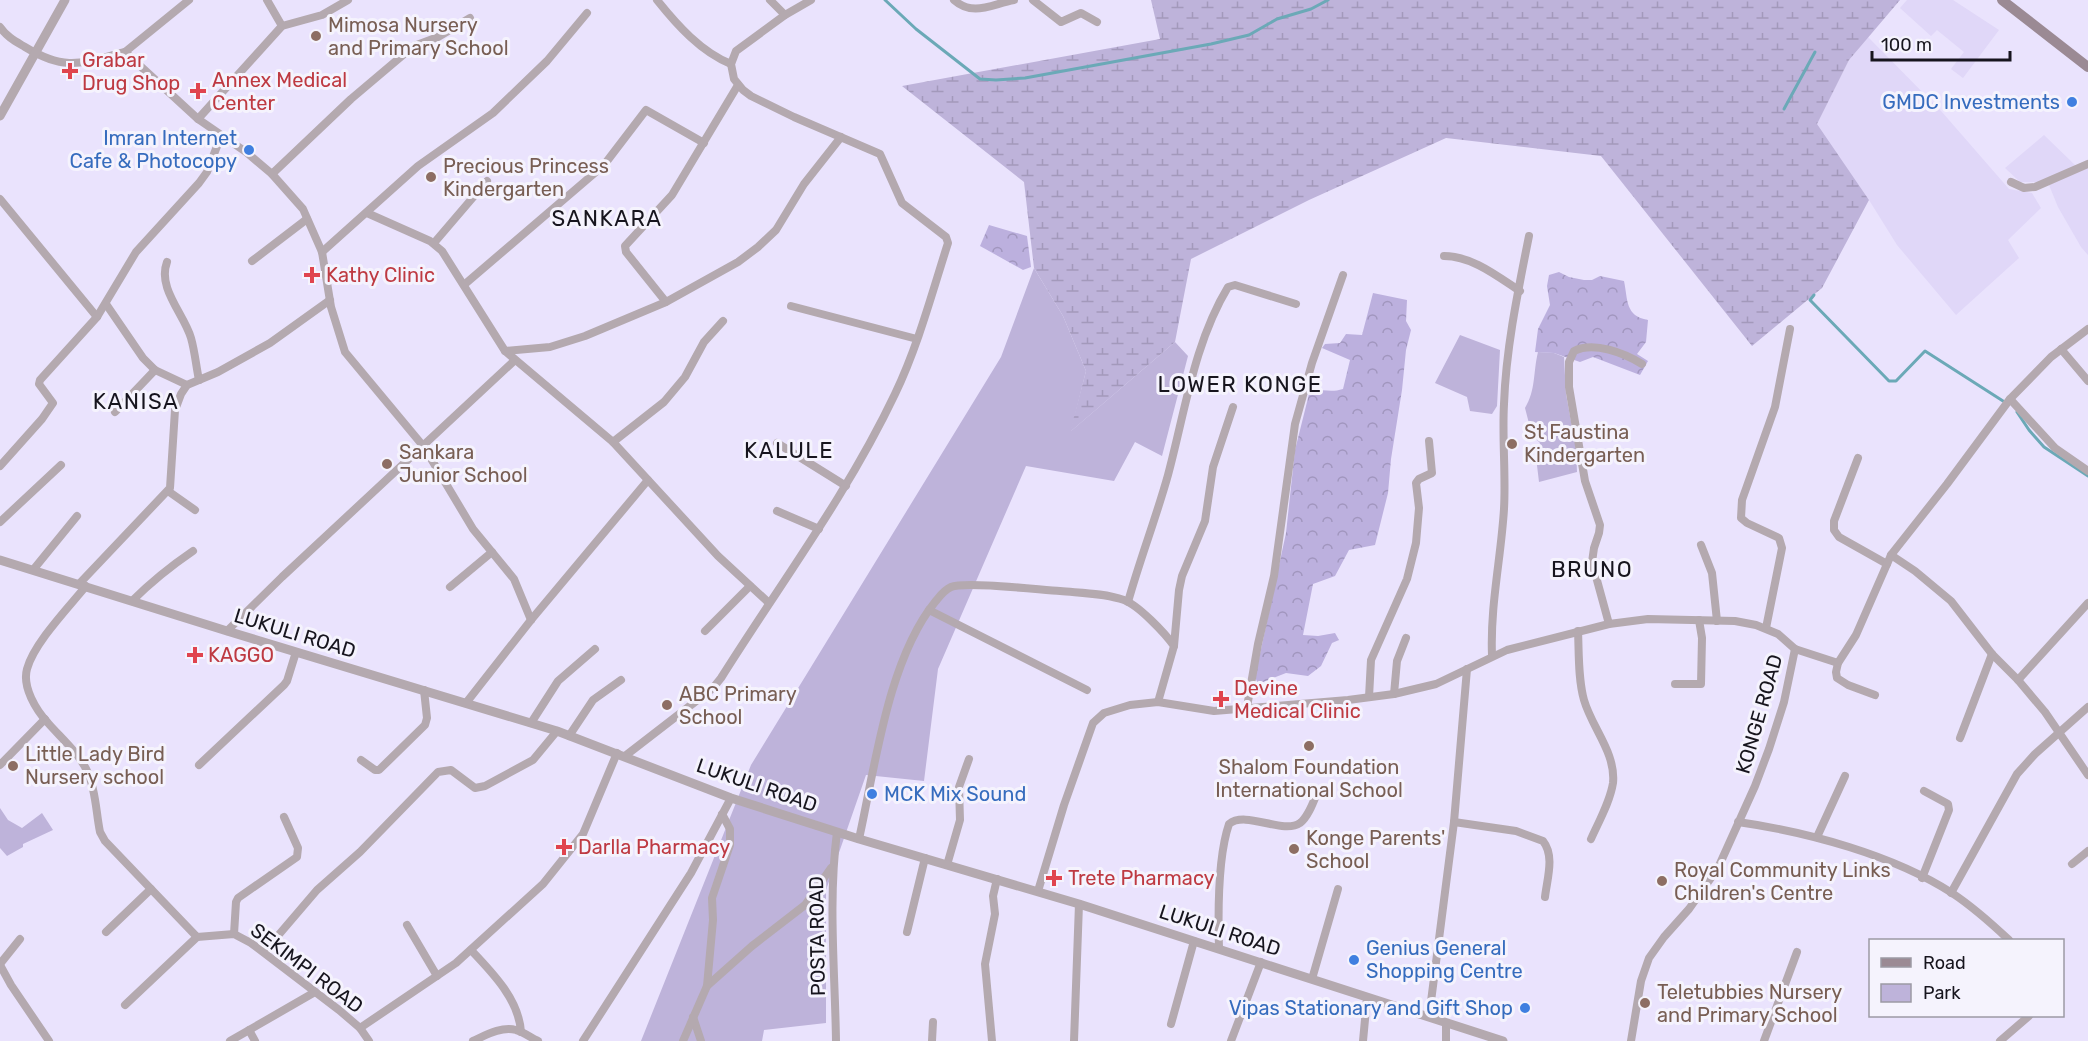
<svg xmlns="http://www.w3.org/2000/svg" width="2088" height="1041" font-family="Rubik,sans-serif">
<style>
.built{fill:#e0d7f8}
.green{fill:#beb3da}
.forest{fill:url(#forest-crowns)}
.wetland{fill:url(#wetland-marsh)}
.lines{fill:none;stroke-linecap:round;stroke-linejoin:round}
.stream{stroke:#6ba9b7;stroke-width:3}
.minor{stroke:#b4a9af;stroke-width:8}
.tertiary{stroke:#b4a9af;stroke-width:9}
.secondary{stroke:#9b8a94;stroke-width:10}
.education-dot{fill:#8d6e63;stroke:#f5f3fd;stroke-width:2}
.health-dot{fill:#e0444e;stroke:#f5f3fd;stroke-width:2}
.shop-dot{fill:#3f7fe0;stroke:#f5f3fd;stroke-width:2}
.labels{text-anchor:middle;stroke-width:6;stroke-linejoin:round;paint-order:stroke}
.education-label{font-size:20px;fill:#785e54;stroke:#f5f3fd;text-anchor:start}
.health-label{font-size:20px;fill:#be3a42;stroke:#f5f3fd;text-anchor:start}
.shop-label{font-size:20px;fill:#366cbe;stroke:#f5f3fd;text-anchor:end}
.street-label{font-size:20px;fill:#17151e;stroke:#f5f3fd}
.quarter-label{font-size:22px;letter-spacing:1.5px;fill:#17151e;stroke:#f5f3fd}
</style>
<defs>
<pattern id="forest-crowns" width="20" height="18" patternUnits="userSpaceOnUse" patternTransform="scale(1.5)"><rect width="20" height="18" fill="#bcb0de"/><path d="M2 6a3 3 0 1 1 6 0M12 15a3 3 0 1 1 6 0" fill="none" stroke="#a196be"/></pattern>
<pattern id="wetland-marsh" width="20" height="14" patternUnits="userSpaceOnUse" patternTransform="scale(1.5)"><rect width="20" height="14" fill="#beb3da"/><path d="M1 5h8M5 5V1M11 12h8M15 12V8" fill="none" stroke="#a399bb"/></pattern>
</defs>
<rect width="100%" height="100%" fill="#eae3fd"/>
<!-- built -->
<g class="built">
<polygon points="1907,0 1953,0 1999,30 1963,78 1951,69 1964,52 1937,30 1931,36 1900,8"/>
<polygon points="1868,37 1942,112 2009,189 2032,193 2041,208 2008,240 2019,258 1956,315 1897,245 1869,200 1816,124 1849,60"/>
<polygon points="2044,135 2076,166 2042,182 2020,182 2005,168"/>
<polygon points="2088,166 2088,255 2081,247 2058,207 2049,185"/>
</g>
<!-- green -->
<g class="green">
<polygon points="1034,268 1063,316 1086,371 1071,431 1175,342 1188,356 1162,456 1135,442 1114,481 1026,466 938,669 924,781 866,775 826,890 826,1023 764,1030 762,1041 641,1041 751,765 1001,357"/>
<polygon points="1460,335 1500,350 1497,406 1492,414 1470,411 1467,397 1435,383"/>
<path d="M 1538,352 L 1554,353 L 1564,357 L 1566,394 L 1576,449 L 1577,472 L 1539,482 L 1536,457 L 1540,443 L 1532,435 L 1525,408 C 1536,390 1533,372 1538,352 Z"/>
<polygon points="0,808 8,820 22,828 42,813 53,830 23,844 23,847 7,856 0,848"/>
</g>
<!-- forest -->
<g class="forest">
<polygon points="989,225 1027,236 1031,267 1023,270 980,246"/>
<path d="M 1559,272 L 1569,277 L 1584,280 L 1592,280 L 1600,276 L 1624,281 C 1628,300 1625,316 1648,320 L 1646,342 L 1637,354 L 1648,361 L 1640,375 L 1593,357 L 1580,362 L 1554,353 L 1535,352 L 1538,329 L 1550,305 L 1547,286 L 1549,275 Z"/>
<path d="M 1373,293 L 1407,300 L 1406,321 L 1411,330 L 1406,350 L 1402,390 L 1391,459 L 1388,493 L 1375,545 L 1349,550 L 1335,576 L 1313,584 L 1303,635 L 1318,636 L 1335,633 L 1339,640 L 1332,643 L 1321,666 L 1308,676 L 1286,673 L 1258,684 L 1255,677 L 1286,533 L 1295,450 L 1310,390 C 1322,389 1331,393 1343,389 L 1350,360 L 1322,348 L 1325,344 L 1340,343 L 1346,334 L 1362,335 Z"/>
</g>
<!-- wetland -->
<polygon class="wetland" points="1151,0 1900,0 1849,60 1817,124 1869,200 1822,288 1752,346 1601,156 1446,138 1309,200 1191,259 1175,342 1070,432 1086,371 1063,316 1034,268 1024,182 902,86 1160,39"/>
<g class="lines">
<!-- stream -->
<g class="stream">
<polyline points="885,0 916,29 980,79 996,80 1025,78 1211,44 1249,35 1277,19 1311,9 1328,0"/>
<polyline points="1784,109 1815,52"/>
<polyline points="1814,295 1810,300 1889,381 1896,381 1925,351 2003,401"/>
<polyline points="2017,412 2029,430 2044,447 2088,476"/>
</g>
<!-- minor -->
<g class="minor">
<polyline points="267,0 282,26"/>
<path d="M 657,0 C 677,25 701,52 731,64"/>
<polyline points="770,0 785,15"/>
<path d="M 954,0 C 973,17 992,4 1014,0"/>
<polyline points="1033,0 1061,22 1081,13 1097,22"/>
<path d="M 0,27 C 7,37 15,41 25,47 C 66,72 82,63 125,52 L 198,119 L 246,152 L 272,174 L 303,209 L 322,252 L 331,307 L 345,352 L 424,447 L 473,529 L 514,579 L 531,620"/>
<polyline points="125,52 189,0"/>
<polyline points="198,119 282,26 322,15 348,0"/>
<polyline points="272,174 351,99 403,55 414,46 438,37 470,18"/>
<polyline points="2011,182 2024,188 2035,187 2088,164"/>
<polyline points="0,199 97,317"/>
<polyline points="367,213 430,241 442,251 505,351 613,442 718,556 769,603"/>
<polyline points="434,243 487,181"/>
<polyline points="322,252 418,166 493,113 547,61 587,13"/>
<path d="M 1444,256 C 1472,256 1497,276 1520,291"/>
<polyline points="252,261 307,219"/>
<path d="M 167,262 C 157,288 184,314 191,338 C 195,352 196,366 199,380"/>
<polyline points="465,284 604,165 646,110 704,143"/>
<polyline points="666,302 626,252 625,246 672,195 738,85"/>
<polyline points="106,304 143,358 155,370 187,385"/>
<polyline points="791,306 917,339"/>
<polyline points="2061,349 2088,381"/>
<polyline points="505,351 550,347 585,336 666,302 738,262 758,247 776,230 804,184 841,137"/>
<polyline points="2010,399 2055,448 2088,471"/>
<polyline points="115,412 155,370"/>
<polyline points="613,442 664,402 685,377 704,342 723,321"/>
<polyline points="777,443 846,486"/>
<polyline points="1858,458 1834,521 1834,530 1839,537 1887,564"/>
<polyline points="0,466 42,419 53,403 39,384 40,380 97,317 136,252 199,183 207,172 221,136"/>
<polyline points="168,491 195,510"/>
<polyline points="777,511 819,529"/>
<polyline points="0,522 61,465"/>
<polyline points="1701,545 1712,573 1717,621"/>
<polyline points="1891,555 1915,571 1951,601 1992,654 2018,680 2045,712 2088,775"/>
<polyline points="33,570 77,516"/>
<polyline points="79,584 170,488 175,410 181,394 187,385 218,372 270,343 330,300"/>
<path d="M 86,586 C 69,607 34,643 27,669 C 22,687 36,710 48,723 C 61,738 80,754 88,773 C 96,791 96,813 100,832 L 105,841 L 197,937 L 234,934 L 251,943 L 339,1010 L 360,1028 L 369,1041"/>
<polyline points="450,587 492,552"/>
<path d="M 132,601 C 151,582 171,566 193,551"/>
<path d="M 1128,602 C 1140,559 1156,518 1168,475 C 1185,412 1194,343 1228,287 L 1235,285 L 1296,304"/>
<polyline points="929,610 1087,690"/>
<path d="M 1609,624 L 1592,562 L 1594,548 L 1599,533 L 1600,525 L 1585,481 L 1569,387 L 1569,362 L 1574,351 C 1594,341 1624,353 1642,364"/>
<polyline points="1766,628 1782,548 1779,538 1747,523 1741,518 1742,500 1775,407 1790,329"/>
<polyline points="227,631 282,577 515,360"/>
<polyline points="705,631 750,586"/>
<path d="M 1578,631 C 1579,653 1578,679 1584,700 C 1592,728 1616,753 1613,783 C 1610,802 1599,821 1591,839"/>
<polyline points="1174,646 1179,590 1182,576 1205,521 1213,467 1233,407"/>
<path d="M 1492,655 C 1490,606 1501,558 1504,509 C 1506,474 1502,439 1504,404 C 1506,348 1518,291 1529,236"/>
<polyline points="2018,680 2088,603"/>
<polyline points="1675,684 1701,684 1702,638 1699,620"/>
<polyline points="1394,694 1397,661 1406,638"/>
<polyline points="1875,695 1848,685 1837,678 1836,672 1838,663 1856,635 1891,555 1947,484 2010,399 2051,357 2088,329"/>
<polyline points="1369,697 1371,660 1407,579 1416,543 1419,508 1416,483 1419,479 1432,473 1429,441"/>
<polyline points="466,703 531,620 648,480"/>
<polyline points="1247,707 1258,644 1274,576 1295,424 1312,363 1343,275"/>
<polyline points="531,723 558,681 595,649"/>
<polyline points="569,736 593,700 621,680"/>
<polyline points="1960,738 1992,654"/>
<path d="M 625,756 L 713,688 L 721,678 C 780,584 847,495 895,394 C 918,346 932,293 948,243 L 946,237 L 902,203 L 880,154 L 794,117 L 751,96 L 743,90 L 734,79 L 731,64 L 736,51 L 785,15 L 811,0"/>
<polyline points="361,760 375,770 379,770 425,725 427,718 424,690"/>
<polyline points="0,765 45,719"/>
<polyline points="199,765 284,685 287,681 296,652"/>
<path d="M 1454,822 L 1516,831 L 1543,841 C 1555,856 1547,879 1545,897"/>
<path d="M 1738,822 C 1808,832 1893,855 1952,893 C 1973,907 1991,923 2009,940"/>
<polyline points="1817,837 1845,776"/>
<path d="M 859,839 C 875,767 888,660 935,602 C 940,596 944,590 951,587 C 965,581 1041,590 1060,591 C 1081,593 1104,593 1124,600 C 1138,605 1165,633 1174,646 L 1158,702"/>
<polyline points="2072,864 2088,851"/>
<polyline points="947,865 960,820 959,787 969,759"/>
<polyline points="1922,878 1949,810 1948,804 1924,791"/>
<polyline points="1038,891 1064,805 1093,723 1104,713 1130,705 1158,702 1214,711 1348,700 1394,694 1436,684 1507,650 1609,624 1648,619 1735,621 1756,625 1778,634 1795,649 1838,663"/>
<polyline points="1951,893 2017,774 2035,754 2088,707"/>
<polyline points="407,925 437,976"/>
<polyline points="106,932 151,889"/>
<polyline points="907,932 925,858"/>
<polyline points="234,934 236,902 238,898 297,857 298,848 284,817"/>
<path d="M 1219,949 C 1218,915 1218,856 1229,824 C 1246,810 1283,835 1300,823 C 1308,817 1313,803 1317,793"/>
<path d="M 471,950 C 493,973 519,1000 521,1032"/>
<polyline points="264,952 317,890 360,852 438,772 451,770 475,788 485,786 533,760 557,731"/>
<polyline points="0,964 20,939"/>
<polyline points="0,965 11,985 49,1041"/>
<polyline points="1312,979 1338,889"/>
<polyline points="707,986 752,946 805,905 831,868"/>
<polyline points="125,1005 197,937"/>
<polyline points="693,1017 701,1041"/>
<polyline points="1429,1017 1454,822 1467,669"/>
<polyline points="1171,1024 1194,941"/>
<polyline points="360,1028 456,963 543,884 583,834 617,753"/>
<polyline points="249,1030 255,1041"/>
<polyline points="230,1041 315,992"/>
<path d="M 473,1041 C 486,1035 502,1026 516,1030 C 524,1032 531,1038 538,1041"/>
<polyline points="583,1041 691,873 731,798"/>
<polyline points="683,1041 707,986 713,920 712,898 730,845 730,829 722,814"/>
<path d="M 836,1041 C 835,971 828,902 837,832"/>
<polyline points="932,1041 933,1022"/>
<polyline points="992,1041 985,964 995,914 993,896 997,879"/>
<polyline points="1074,1041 1079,904"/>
<polyline points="1231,1041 1261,962"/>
<polyline points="1363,1041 1367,998"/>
<polyline points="1446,1041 1446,1023"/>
<polyline points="1631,1041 1641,981 1649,958 1664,937 1689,909 1718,868 1755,786 1769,749 1784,702 1795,649"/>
<polyline points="1764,1041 1797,952"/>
<polyline points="2000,1041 2029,1016"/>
</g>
<!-- tertiary -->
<g class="tertiary">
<polyline points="0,116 65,0"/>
<polyline points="0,560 227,631 557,731 731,798 859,839 1079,904 1503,1041"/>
</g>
<!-- secondary -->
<polyline class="secondary" points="2002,0 2088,67"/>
</g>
<!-- markers -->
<g class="education-dot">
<circle cx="316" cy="36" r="6"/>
<circle cx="431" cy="177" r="6"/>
<circle cx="1512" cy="444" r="6"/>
<circle cx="387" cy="464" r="6"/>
<circle cx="667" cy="705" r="6"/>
<circle cx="1309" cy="746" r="6"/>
<circle cx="13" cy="766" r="6"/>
<circle cx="1294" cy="849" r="6"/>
<circle cx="1662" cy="881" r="6"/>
<circle cx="1645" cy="1003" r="6"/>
</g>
<g class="health-dot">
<path d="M67 62h6v6h6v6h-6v6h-6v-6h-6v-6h6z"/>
<path d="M195 82h6v6h6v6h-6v6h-6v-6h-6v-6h6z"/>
<path d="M309 266h6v6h6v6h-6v6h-6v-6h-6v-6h6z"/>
<path d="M192 646h6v6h6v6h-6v6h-6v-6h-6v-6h6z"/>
<path d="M1218 690h6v6h6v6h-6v6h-6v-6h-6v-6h6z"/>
<path d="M561 838h6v6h6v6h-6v6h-6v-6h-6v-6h6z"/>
<path d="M1051 869h6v6h6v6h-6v6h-6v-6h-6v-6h6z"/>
</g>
<g class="shop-dot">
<circle cx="2072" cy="102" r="6"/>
<circle cx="249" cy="150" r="6"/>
<circle cx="872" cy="794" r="6"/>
<circle cx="1354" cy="960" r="6"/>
<circle cx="1525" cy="1008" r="6"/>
</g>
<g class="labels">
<!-- education labels -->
<g class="education-label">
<text x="328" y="32">Mimosa Nursery<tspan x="328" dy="23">and Primary School</tspan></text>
<text x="443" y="173">Precious Princess<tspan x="443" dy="23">Kindergarten</tspan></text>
<text x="1524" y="439">St Faustina<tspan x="1524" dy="23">Kindergarten</tspan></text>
<text x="399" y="459">Sankara<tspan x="399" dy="23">Junior School</tspan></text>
<text x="679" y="701">ABC Primary<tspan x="679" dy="23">School</tspan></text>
<text x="25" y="761">Little Lady Bird<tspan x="25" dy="23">Nursery school</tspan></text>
<text x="1309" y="774" text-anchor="middle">Shalom Foundation<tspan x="1309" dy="23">International School</tspan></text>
<text x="1306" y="845">Konge Parents'<tspan x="1306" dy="23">School</tspan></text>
<text x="1674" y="877">Royal Community Links<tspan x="1674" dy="23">Children's Centre</tspan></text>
<text x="1657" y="999">Teletubbies Nursery<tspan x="1657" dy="23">and Primary School</tspan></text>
</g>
<!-- health labels -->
<g class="health-label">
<text x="82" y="67">Grabar<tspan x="82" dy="23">Drug Shop</tspan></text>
<text x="212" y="87">Annex Medical<tspan x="212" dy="23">Center</tspan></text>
<text x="326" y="282">Kathy Clinic</text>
<text x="208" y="662">KAGGO</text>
<text x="1234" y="695">Devine<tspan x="1234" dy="23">Medical Clinic</tspan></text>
<text x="578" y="854">Darlla Pharmacy</text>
<text x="1068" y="885">Trete Pharmacy</text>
</g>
<!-- shop labels -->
<g class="shop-label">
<text x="2060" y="109">GMDC Investments</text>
<text x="237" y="145">Imran Internet<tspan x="237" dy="23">Cafe &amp; Photocopy</tspan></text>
<text x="884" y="801" text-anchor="start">MCK Mix Sound</text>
<text x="1366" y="955" text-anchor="start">Genius General<tspan x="1366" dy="23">Shopping Centre</tspan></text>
<text x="1513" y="1015">Vipas Stationary and Gift Shop</text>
</g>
<!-- street labels -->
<g class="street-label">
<text transform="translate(295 633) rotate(17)" y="7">LUKULI ROAD</text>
<text transform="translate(1759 714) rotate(-74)" y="7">KONGE ROAD</text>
<text transform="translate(757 785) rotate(19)" y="7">LUKULI ROAD</text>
<text transform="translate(1220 930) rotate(18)" y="7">LUKULI ROAD</text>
<text transform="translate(817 936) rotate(-91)" y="7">POSTA ROAD</text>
<text transform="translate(307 968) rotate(37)" y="7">SEKIMPI ROAD</text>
</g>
<!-- quarter labels -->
<g class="quarter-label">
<text x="607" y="226">SANKARA</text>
<text x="1240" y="392">LOWER KONGE</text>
<text x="136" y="409">KANISA</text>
<text x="789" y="458">KALULE</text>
<text x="1592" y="577">BRUNO</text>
</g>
</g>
<!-- legend -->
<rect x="1869" y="939" width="195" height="78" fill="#f5f3fd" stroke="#9c9aa4" stroke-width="1.5"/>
<rect x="1881" y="958" width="30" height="9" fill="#9b8a94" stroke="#9c9aa4" stroke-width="1.5"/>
<text x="1923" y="969" font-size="18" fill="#17151e">Road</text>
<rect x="1881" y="984" width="30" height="18" fill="#beb3da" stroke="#9c9aa4" stroke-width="1.5"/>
<text x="1923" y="999" font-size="18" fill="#17151e">Park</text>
<!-- scale -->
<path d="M1872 51v9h138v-9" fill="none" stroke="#17151e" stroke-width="3"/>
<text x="1881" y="51" font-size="18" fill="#17151e" stroke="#f5f3fd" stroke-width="4.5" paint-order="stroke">100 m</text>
</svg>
